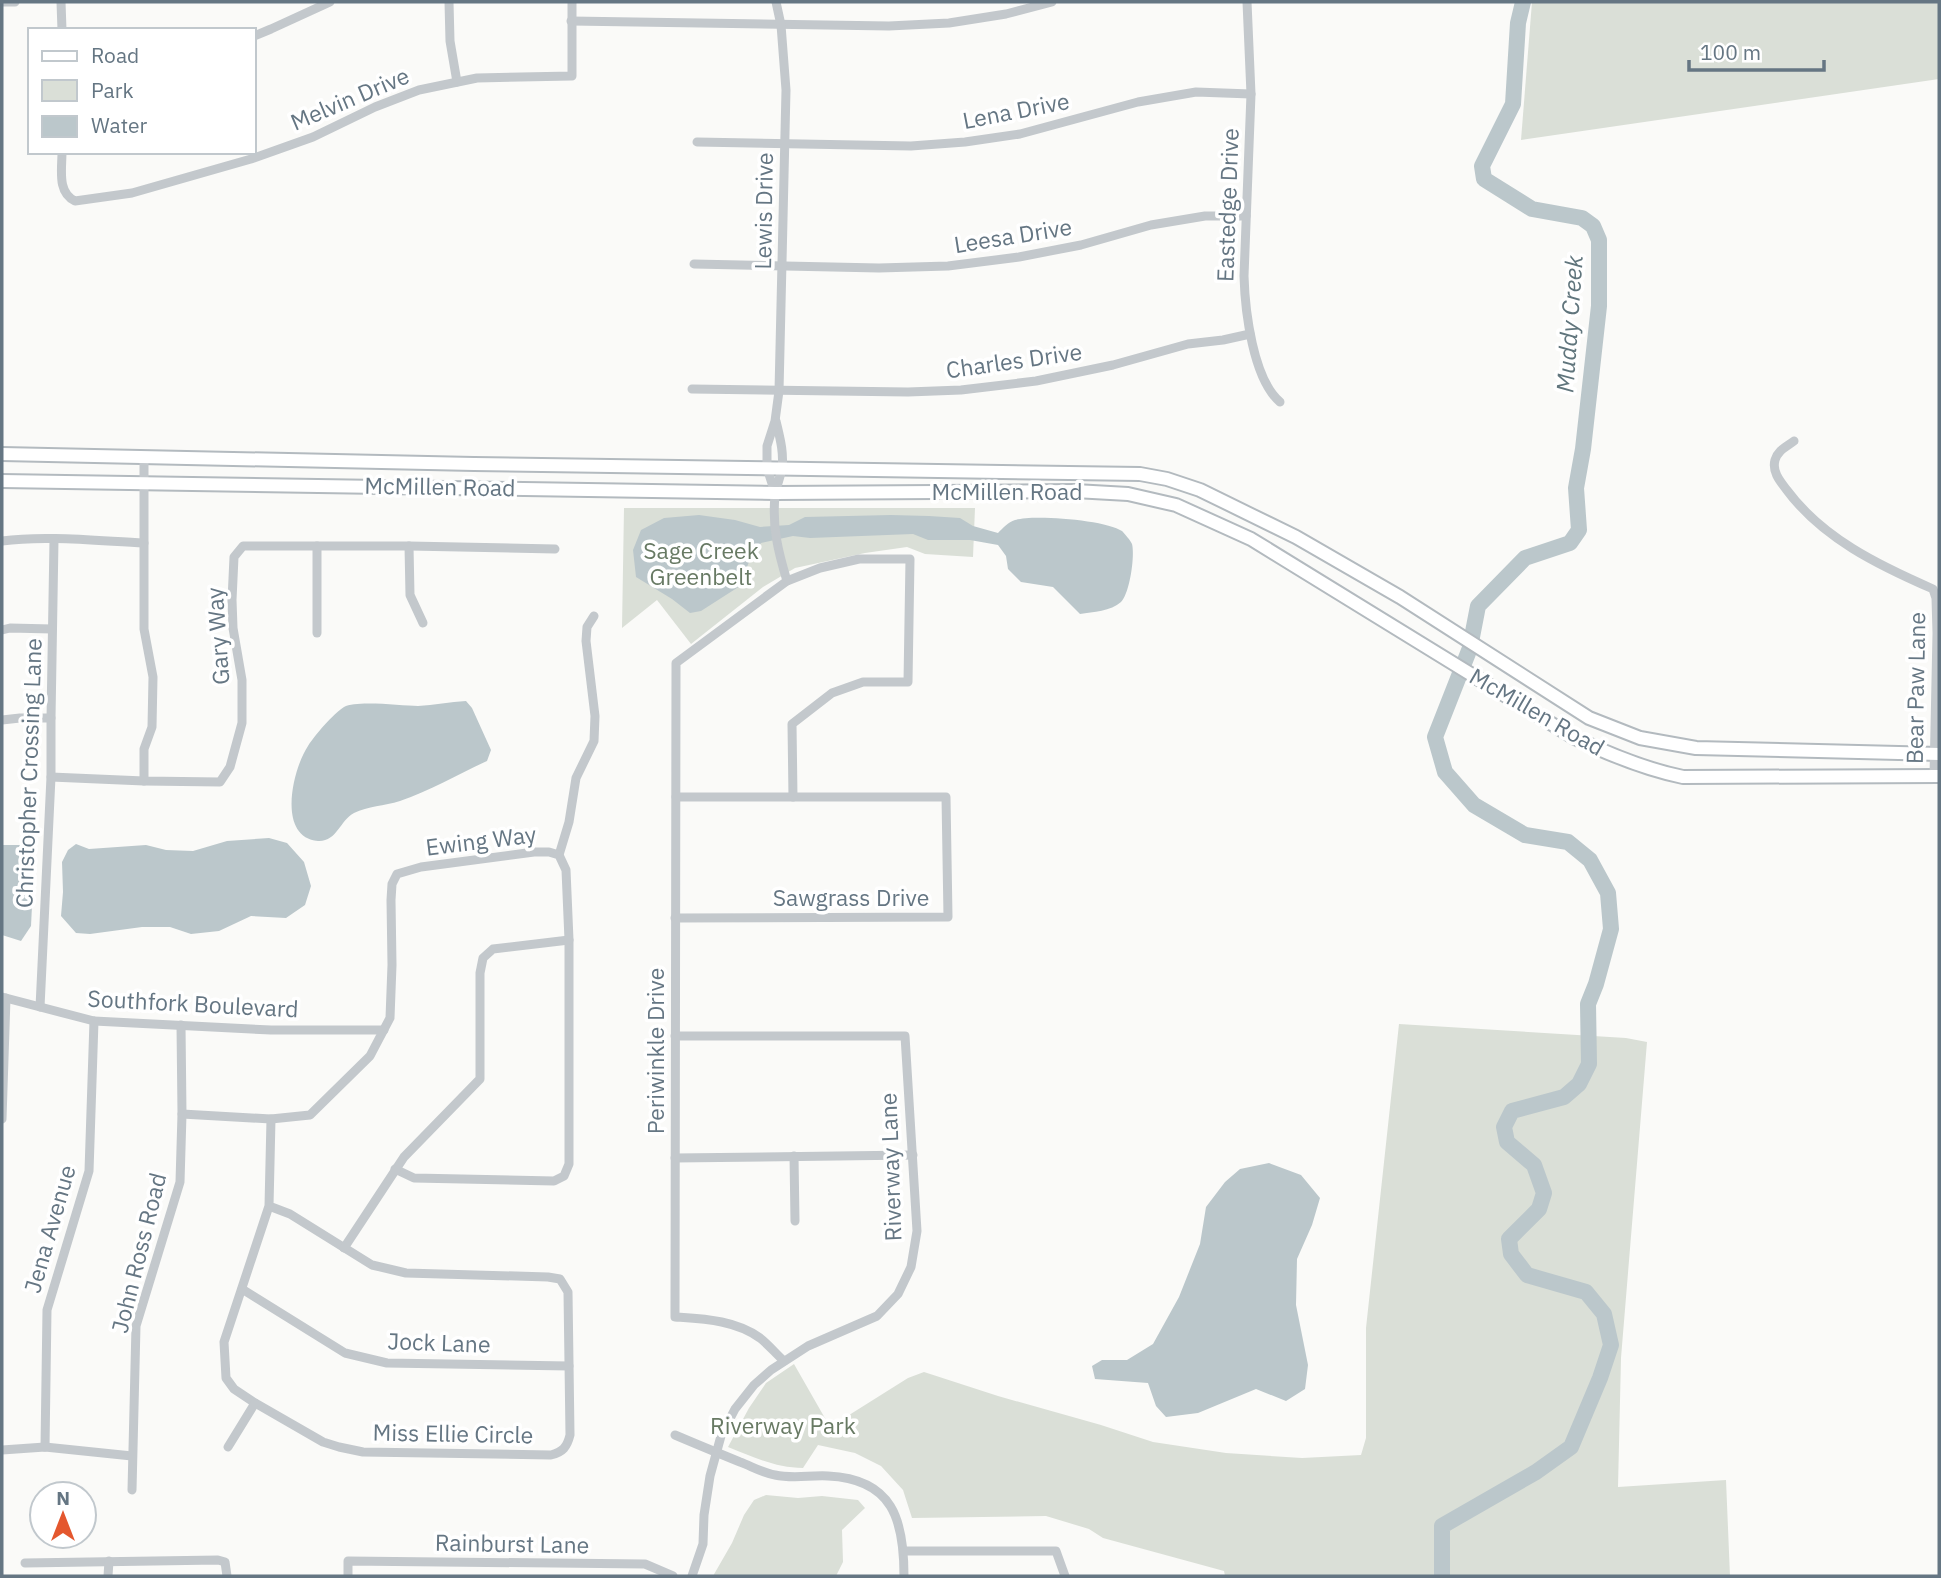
<svg xmlns="http://www.w3.org/2000/svg" width="1941" height="1578" font-family="'IBM Plex Sans',sans-serif">
<style>
.green{fill:#dadfd7}
.water{fill:#bbc7cb}
.lines{fill:none;stroke-linecap:round;stroke-linejoin:round}
.river{stroke:#bbc7cb;stroke-width:16}
.secondary-casing{stroke:#b3babf;stroke-width:16}
.street{stroke:#c3c8cc;stroke-width:9}
.secondary{stroke:#fff;stroke-width:12}
.labels{text-anchor:middle;stroke-width:7;stroke-linejoin:round;paint-order:stroke}
.street-label{font-size:23px;fill:#657683;stroke:#fff}
.park-label{font-size:23px;fill:#687a64;stroke:#fff}
.water-label{font-size:24px;font-style:italic;fill:#60757c;stroke:#fff}
</style>
<rect width="100%" height="100%" fill="#fafaf8"/>
<!-- green -->
<g class="green">
<polygon points="1532,2 1939,2 1939,79 1521,140"/>
<polygon points="624,508 975,508 973,557 925,554 907,547 865,553 795,568 763,587 691,644 657,600 622,628"/>
<path d="M 1399,1024 L 1626,1038 L 1647,1042 L 1621,1358 L 1618,1487 L 1726,1480 L 1730,1576 L 1225,1576 L 1224,1571 L 1103,1538 L 1089,1529 L 1046,1516 L 912,1518 L 903,1490 L 881,1466 L 855,1453 L 818,1445 L 803,1468 C 776,1468 753,1457 728,1447 L 749,1408 L 766,1383 L 794,1364 L 830,1427 L 908,1378 L 924,1372 L 998,1396 L 1101,1425 L 1153,1442 L 1226,1453 L 1302,1458 L 1361,1455 L 1366,1438 L 1366,1328 Z"/>
<polygon points="766,1495 798,1498 822,1496 858,1500 865,1508 842,1530 843,1562 836,1576 713,1576 732,1543 744,1515 754,1500"/>
</g>
<!-- water -->
<g class="water">
<path d="M 699,515 L 735,520 L 760,527 L 789,525 L 805,517 L 891,515 L 929,516 L 960,518 L 973,526 L 998,533 C 1003,528 1008,522 1015,520 C 1032,514 1107,520 1122,531 C 1124,533 1131,541 1132,544 C 1135,555 1130,593 1121,602 C 1111,611 1093,612 1080,614 L 1053,587 L 1021,582 L 1008,569 L 1006,556 L 998,545 L 970,540 L 928,540 L 913,534 L 810,538 L 793,536 L 761,543 L 750,559 L 740,586 L 701,611 L 690,613 L 672,599 L 636,577 L 633,550 L 641,530 L 664,518 Z"/>
<path d="M 466,701 L 472,708 L 491,750 L 487,761 C 458,774 430,791 400,801 C 384,806 368,806 354,813 C 340,820 337,842 318,841 C 276,837 293,768 308,746 C 315,735 333,714 344,707 C 357,700 402,706 418,706 C 434,705 450,702 466,701 Z"/>
<polygon points="269,838 287,843 304,862 311,886 305,905 286,918 251,916 219,931 191,934 170,927 142,927 90,934 76,933 61,916 63,892 62,862 68,850 76,844 89,849 146,845 166,850 193,851 227,841"/>
<polygon points="2,845 35,845 31,926 21,941 2,935"/>
<polygon points="1269,1163 1301,1175 1320,1198 1312,1225 1297,1259 1296,1305 1308,1365 1305,1389 1286,1401 1256,1389 1198,1413 1166,1417 1156,1406 1148,1383 1095,1379 1092,1366 1102,1360 1127,1360 1153,1344 1179,1297 1200,1244 1206,1207 1225,1182 1240,1169"/>
</g>
<g class="lines">
<!-- river -->
<g class="river">
<polyline points="1472,637 1478,606 1525,558 1570,543 1579,530 1576,488 1583,449 1599,306 1599,240 1593,226 1582,218 1532,209 1484,179 1482,166 1513,104 1518,23 1523,2"/>
<polyline points="1442,1576 1442,1526 1536,1472 1571,1447 1600,1378 1611,1345 1604,1314 1586,1292 1527,1275 1511,1254 1509,1239 1539,1209 1544,1193 1534,1165 1507,1142 1504,1127 1512,1111 1564,1097 1579,1084 1589,1064 1588,1004 1596,984 1611,929 1608,893 1590,860 1568,842 1525,835 1474,805 1445,772 1435,737 1470,648"/>
</g>
<!-- secondary casing -->
<g class="secondary-casing">
<g id="secondary">
<polyline points="2,454 474,464 1140,474 1167,479 1200,490 1296,537 1400,597 1589,718 1640,738 1696,748 1939,754"/>
<path d="M 2,481 L 775,493 L 1075,491 L 1128,494 L 1176,505 L 1251,539 L 1573,737 C 1608,754 1644,769 1683,777 L 1939,776"/>
</g>
</g>
<!-- street -->
<g class="street">
<polyline points="2,2 15,2"/>
<polyline points="61,2 62,30"/>
<polyline points="449,2 450,41 457,82"/>
<path d="M 1247,2 L 1251,94 L 1244,276 C 1245,311 1253,379 1280,402"/>
<polyline points="571,21 889,26 949,23 1006,14 1052,2"/>
<polyline points="254,36 271,29 330,2"/>
<polyline points="697,142 911,146 965,142 1020,134 1138,102 1196,92 1251,94"/>
<path d="M 62,152 C 62,170 57,192 75,201 L 132,193 L 251,159 L 313,137 L 375,107 L 419,90 L 477,78 L 572,76 L 572,2"/>
<polyline points="694,264 879,268 948,266 1019,257 1081,245 1151,225 1205,216 1246,216"/>
<polyline points="692,389 908,392 961,390 1036,381 1113,365 1188,344 1223,340 1250,334"/>
<path d="M 776,421 C 780,438 784,452 782,469 C 780,478 776,487 775,496 C 772,527 778,551 787,581"/>
<path d="M 1794,441 C 1786,447 1778,450 1775,460 C 1772,471 1779,480 1786,489 C 1822,538 1878,565 1933,589 L 1936,598 L 1937,633 L 1934,776"/>
<polyline points="775,493 767,468 767,446 775,421 779,391 786,90 781,25 776,2"/>
<path d="M 2,541 C 44,535 100,541 144,543"/>
<polyline points="409,546 410,595 423,623"/>
<polyline points="2,630 10,628 52,629"/>
<polyline points="317,633 317,546"/>
<polyline points="2,720 20,718 51,718"/>
<polyline points="51,777 144,781 220,782 230,767 242,723 242,680 233,628 232,600 234,557 243,546 409,546 555,549"/>
<polyline points="144,781 144,749 152,727 153,677 144,629 144,458"/>
<polyline points="559,855 569,822 576,778 594,741 595,716 586,641 587,627 594,616"/>
<polyline points="675,918 948,917 946,797 676,797"/>
<polyline points="2,997 94,1021 271,1030 384,1030"/>
<polyline points="40,1007 51,777 51,718 54,540"/>
<polyline points="675,1036 905,1036 917,1231 911,1267 898,1294 877,1316 808,1346 771,1370 754,1385 735,1409 721,1436 710,1476 704,1515 703,1544 692,1576"/>
<polyline points="182,1114 271,1119 310,1115 370,1056 390,1018 392,965 391,900 392,884 397,874 421,867 534,852 549,852 559,855 566,870 569,940 569,1164 564,1176 554,1181 414,1178 395,1169"/>
<polyline points="2,1119 6,998"/>
<polyline points="794,1156 795,1221"/>
<polyline points="675,1158 913,1155"/>
<path d="M 269,1206 L 290,1214 L 372,1265 L 406,1273 L 548,1277 L 560,1279 L 568,1292 L 570,1435 C 567,1447 563,1452 551,1455 L 363,1452 L 339,1447 L 323,1442 L 255,1403 L 234,1389 L 226,1378 L 224,1342 L 269,1206 L 271,1119"/>
<polyline points="344,1248 404,1157 480,1079 480,973 483,958 493,949 569,940"/>
<polyline points="242,1289 345,1353 387,1363 569,1366"/>
<path d="M 784,1361 C 776,1354 769,1345 760,1338 C 735,1320 704,1319 675,1317 L 676,663 L 787,581 L 820,568 L 859,559 L 910,559 L 908,682 L 863,682 L 832,693 L 792,724 L 793,797"/>
<path d="M 675,1435 C 696,1444 718,1453 740,1462 C 751,1466 763,1473 775,1475 C 793,1479 810,1475 828,1476 C 893,1479 904,1520 904,1576"/>
<polyline points="45,1447 47,1310 89,1171 94,1021"/>
<polyline points="228,1447 255,1403"/>
<polyline points="2,1450 45,1447 132,1456"/>
<polyline points="132,1490 136,1326 180,1182 182,1114 181,1025"/>
<polyline points="904,1551 1056,1551 1065,1576"/>
<polyline points="25,1563 218,1560 225,1562 227,1576"/>
<polyline points="108,1576 109,1561"/>
<polyline points="348,1576 348,1561 645,1564 673,1576"/>
</g>
<!-- secondary -->
<use href="#secondary" class="secondary"/>
</g>
<g class="labels">
<!-- street labels -->
<g class="street-label">
<text transform="translate(350 99) rotate(-23)" y="8">Melvin Drive</text>
<text transform="translate(1016 111) rotate(-11)" y="8">Lena Drive</text>
<text transform="translate(1228 205) rotate(-88)" y="8">Eastedge Drive</text>
<text transform="translate(764 211) rotate(-89)" y="8">Lewis Drive</text>
<text transform="translate(1013 236) rotate(-9)" y="8">Leesa Drive</text>
<text transform="translate(1014 361) rotate(-8)" y="8">Charles Drive</text>
<text transform="translate(440 487) rotate(1)" y="8">McMillen Road</text>
<text x="1007" y="500">McMillen Road</text>
<text transform="translate(218 636) rotate(-94)" y="8">Gary Way</text>
<text transform="translate(1916 688) rotate(-89)" y="8">Bear Paw Lane</text>
<text transform="translate(1537 712) rotate(30)" y="8">McMillen Road</text>
<text transform="translate(29 773) rotate(-88)" y="8">Christopher Crossing Lane</text>
<text transform="translate(481 841) rotate(-7)" y="8">Ewing Way</text>
<text x="851" y="906">Sawgrass Drive</text>
<text transform="translate(193 1004) rotate(3)" y="8">Southfork Boulevard</text>
<text transform="translate(656 1051) rotate(-90)" y="8">Periwinkle Drive</text>
<text transform="translate(891 1167) rotate(-92)" y="8">Riverway Lane</text>
<text transform="translate(50 1229) rotate(-74)" y="8">Jena Avenue</text>
<text transform="translate(139 1253) rotate(-76)" y="8">John Ross Road</text>
<text transform="translate(439 1343) rotate(2)" y="8">Jock Lane</text>
<text transform="translate(453 1434) rotate(1)" y="8">Miss Ellie Circle</text>
<text transform="translate(512 1544) rotate(1)" y="8">Rainburst Lane</text>
</g>
<!-- park labels -->
<g class="park-label">
<text x="701" y="559">Sage Creek<tspan x="701" dy="26">Greenbelt</tspan></text>
<text x="783" y="1434">Riverway Park</text>
</g>
<!-- water labels -->
<g class="water-label">
<text transform="translate(1570 324) rotate(-86)" y="8">Muddy Creek</text>
</g>
</g>
<!-- border -->
<rect width="1941" height="1578" fill="none" stroke="#657683" stroke-width="7"/>
<!-- legend -->
<rect x="28" y="28" width="228" height="126" fill="#ffffff" stroke="#c1c8cd" stroke-width="2"/>
<rect x="42" y="51" width="35" height="10" fill="#ffffff" stroke="#c1c8cd" stroke-width="2"/>
<text x="91" y="63" font-size="21" fill="#657683">Road</text>
<rect x="42" y="80" width="35" height="21" fill="#dadfd7" stroke="#c1c8cd" stroke-width="2"/>
<text x="91" y="98" font-size="21" fill="#657683">Park</text>
<rect x="42" y="116" width="35" height="21" fill="#bbc7cb" stroke="#c1c8cd" stroke-width="2"/>
<text x="91" y="133" font-size="21" fill="#657683">Water</text>
<!-- north arrow -->
<g transform="translate(63 1515)"><circle r="33" fill="#ffffff" stroke="#c1c8cd" stroke-width="2"/>
<path d="M0-5L12 26L0 18L-12 26Z" fill="#e4572e"/>
<text y="-10" font-size="19" font-weight="bold" text-anchor="middle" fill="#657683">N</text>
</g>
<!-- scale -->
<path d="M1689 60v10h135v-10" fill="none" stroke="#657683" stroke-width="3.5"/>
<text x="1700" y="60" font-size="21" fill="#657683" stroke="#ffffff" stroke-width="5" paint-order="stroke">100 m</text>
</svg>
